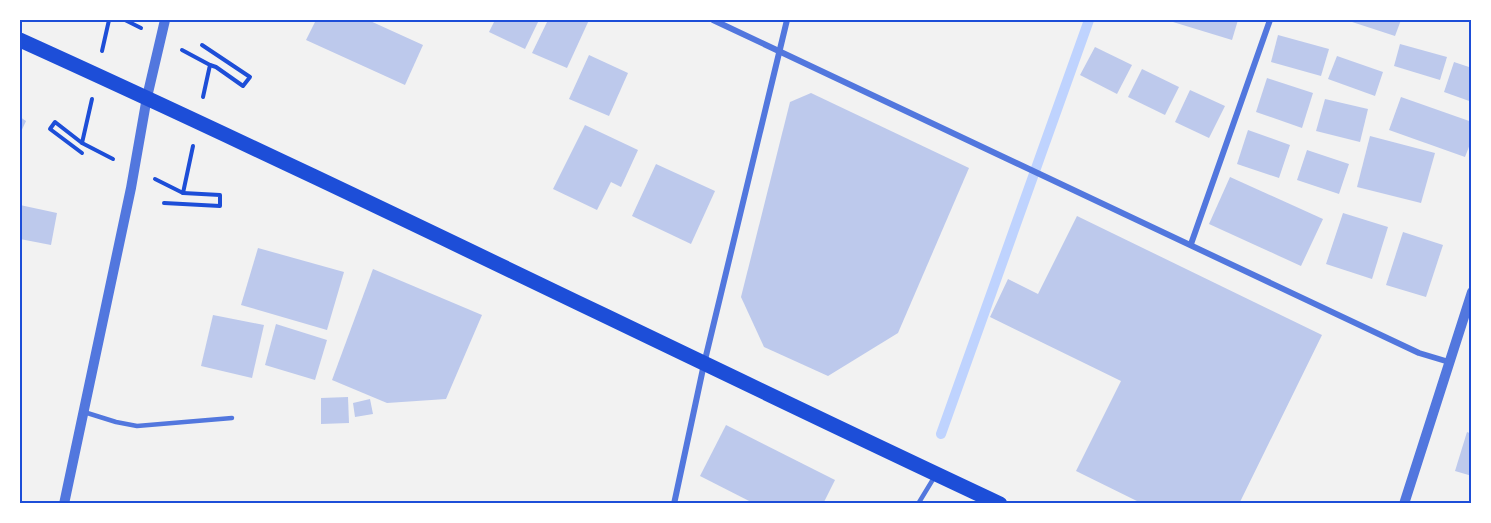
<svg xmlns="http://www.w3.org/2000/svg" width="1491" height="523" font-family="'IBM Plex Sans',sans-serif">
<style>
.lines{fill:none;stroke-linecap:round;stroke-linejoin:round}
.stream{stroke:#bfd3fe;stroke-width:10}
.building{fill:#bdc9ec}
.path{stroke:#1d4ed8;stroke-width:4}
.service{stroke:#5277de;stroke-width:4.5}
.minor{stroke:#5277de;stroke-width:6}
.tertiary{stroke:#5277de;stroke-width:10}
.primary{stroke:#1d4ed8;stroke-width:15}
.neatline{fill:none;stroke:#1d4ed8;stroke-width:2}
</style>
<rect width="100%" height="100%" fill="#f2f2f2"/>
<g class="lines">
<!-- stream -->
<polyline class="stream" points="941,434 1089,20"/>
</g>
<!-- building -->
<g class="building">
<polygon points="316,20 368,20 423,45 405,85 306,40"/>
<polygon points="495,20 539,20 525,49 489,32"/>
<polygon points="548,20 589,20 567,68 532,53"/>
<polygon points="1174,20 1238,20 1232,40 1173,22"/>
<polygon points="1346,20 1401,20 1395,36"/>
<polygon points="1278,35 1329,49 1321,76 1271,62"/>
<polygon points="1400,44 1447,57 1440,80 1394,66"/>
<polygon points="1095,47 1132,65 1117,94 1080,75"/>
<polygon points="589,55 628,73 609,116 569,99"/>
<polygon points="1337,56 1383,72 1375,96 1328,79"/>
<polygon points="1454,62 1472,68 1472,102 1444,92"/>
<polygon points="1142,69 1179,87 1165,115 1128,97"/>
<polygon points="1267,78 1313,93 1302,128 1256,112"/>
<polygon points="1190,90 1225,106 1209,138 1175,122"/>
<polygon points="811,93 969,168 898,333 828,376 764,347 741,297 790,102"/>
<polygon points="1401,97 1472,122 1472,139 1465,157 1389,130"/>
<polygon points="1325,99 1368,109 1360,142 1316,131"/>
<polygon points="20,117 26,121 20,134"/>
<polygon points="585,125 638,150 621,187 611,182 597,210 553,189"/>
<polygon points="1248,130 1290,145 1279,178 1237,164"/>
<polygon points="1370,136 1435,153 1421,203 1357,187"/>
<polygon points="1307,150 1349,164 1339,194 1297,180"/>
<polygon points="656,164 715,191 691,244 632,216"/>
<polygon points="1230,177 1323,219 1301,266 1209,224"/>
<polygon points="20,205 57,213 51,245 20,239"/>
<polygon points="1343,213 1388,227 1372,279 1326,264"/>
<polygon points="1077,216 1322,335 1239,504 1143,504 1076,471 1121,381 990,317 1008,279 1038,294"/>
<polygon points="1403,232 1443,245 1426,297 1386,285"/>
<polygon points="258,248 344,272 327,330 241,305"/>
<polygon points="373,269 482,315 446,399 387,403 332,380"/>
<polygon points="213,315 264,325 252,378 201,366"/>
<polygon points="276,324 327,340 315,380 265,365"/>
<polygon points="348,397 349,423 321,424 321,398"/>
<polygon points="370,399 373,414 355,417 353,403"/>
<polygon points="726,425 835,480 823,504 755,504 700,476"/>
<polygon points="1467,432 1472,434 1472,476 1455,471"/>
</g>
<g class="lines">
<!-- path -->
<g class="path">
<polyline points="125,20 141,28"/>
<polyline points="202,45 250,77 243,86 216,67 210,65"/>
<polyline points="182,50 210,65 203,97"/>
<polyline points="102,51 109,20"/>
<polyline points="92,99 82,143 113,159"/>
<polyline points="82,153 50,129 55,122 82,143"/>
<polyline points="155,179 183,193 193,146"/>
<polyline points="164,203 220,206 220,195 183,193"/>
</g>
<!-- service -->
<g class="service">
<polyline points="84,412 116,422 137,426 232,418"/>
<polyline points="918,504 935,476"/>
</g>
<!-- minor -->
<g class="minor">
<polyline points="713,20 1419,353 1449,362"/>
<polyline points="1191,244 1270,20"/>
<polyline points="674,504 704,364 787,20"/>
</g>
<!-- tertiary -->
<g class="tertiary">
<polyline points="64,504 131,188 147,97 165,20"/>
<polyline points="1404,504 1472,292"/>
</g>
<!-- primary -->
<path class="primary" d="M 20,40 C 349,189 673,351 1000,504"/>
</g>
<!-- border -->
<rect width="1491" height="523" fill="none" stroke="#ffffff" stroke-width="42"/>
<rect x="21" y="21" width="1449" height="481" class="neatline"/>
</svg>
